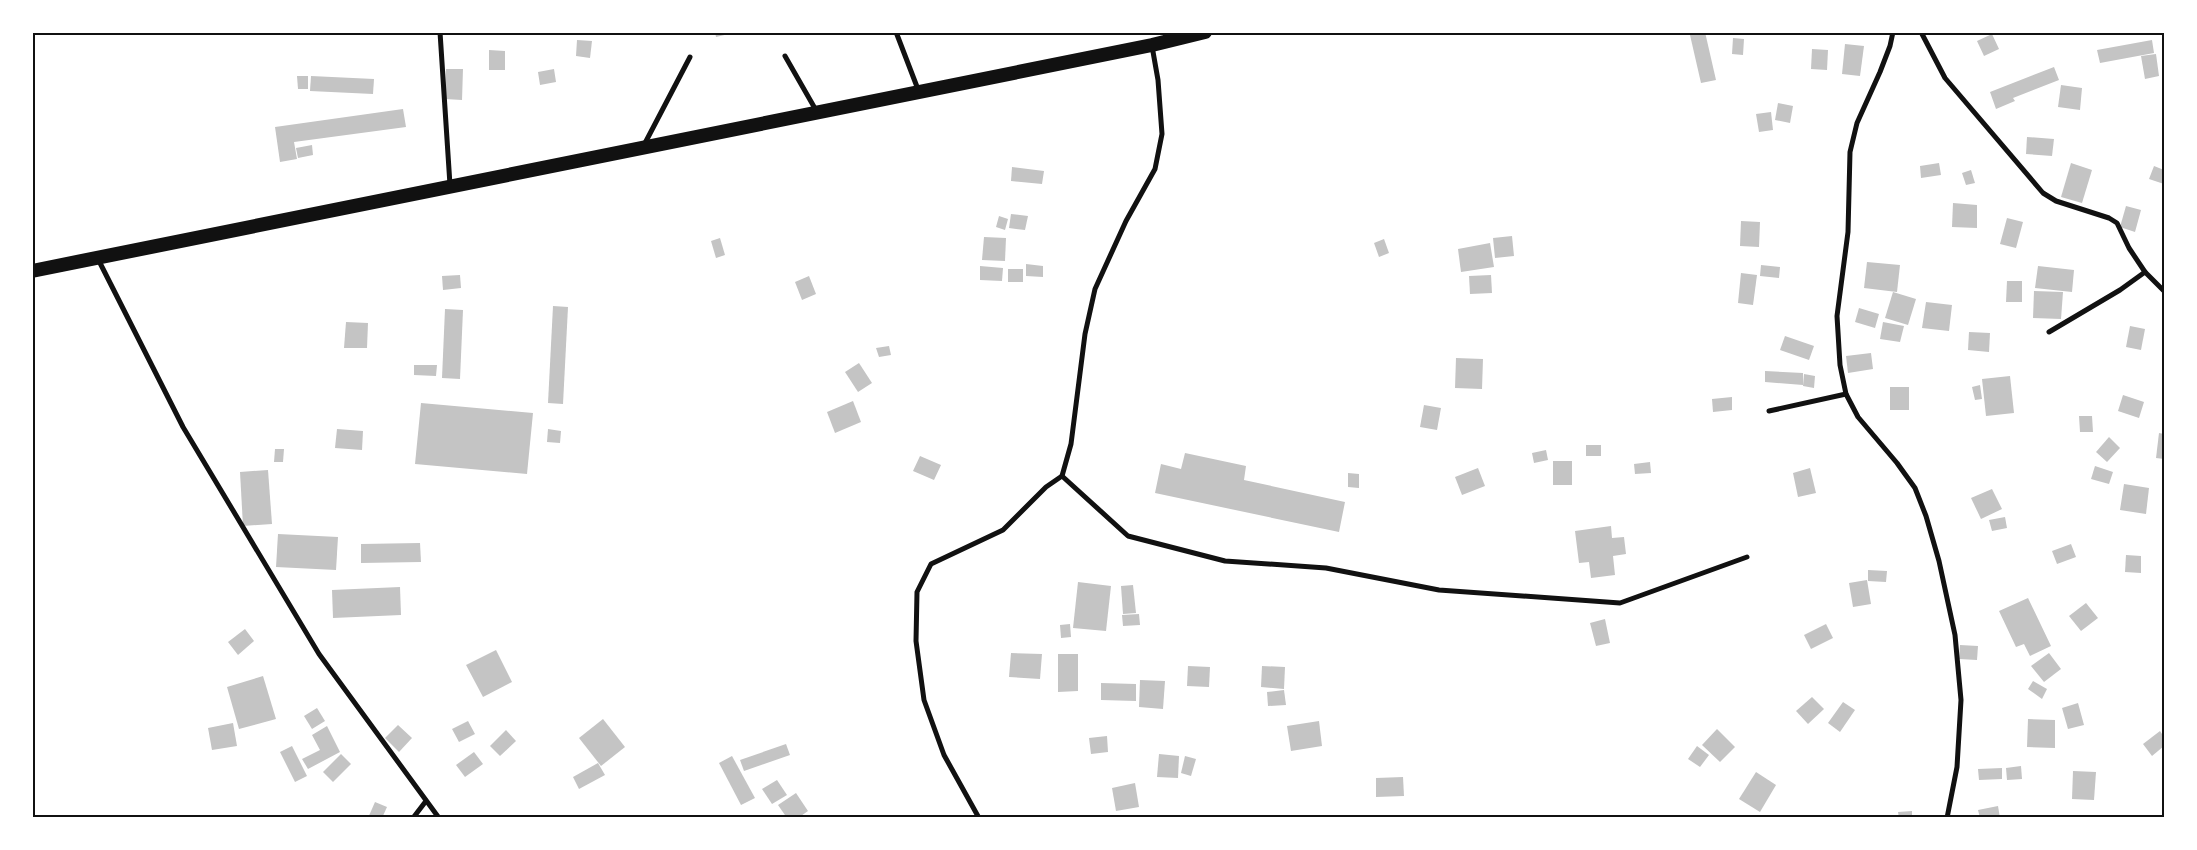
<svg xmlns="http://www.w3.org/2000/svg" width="2197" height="850" font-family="Georgia,serif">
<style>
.building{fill:#c4c4c4}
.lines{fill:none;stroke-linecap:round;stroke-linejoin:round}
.minor{stroke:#111;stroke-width:5}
.trunk{stroke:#111;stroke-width:14}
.neatline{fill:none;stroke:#111;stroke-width:2}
</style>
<rect width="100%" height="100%" fill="#fff"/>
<!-- building -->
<g class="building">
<polygon points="715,32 732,32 733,33 716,37"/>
<polygon points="1705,32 1716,80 1701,83 1690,35"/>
<polygon points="1992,34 1999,49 1984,56 1977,41"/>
<polygon points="1733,38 1744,39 1743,55 1732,54"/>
<polygon points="577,40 592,41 590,58 576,56"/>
<polygon points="2152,40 2154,53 2100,63 2097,50"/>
<polygon points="1845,44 1864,46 1860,76 1842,74"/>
<polygon points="1812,49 1828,50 1827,70 1811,69"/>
<polygon points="489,50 505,51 505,70 489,70"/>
<polygon points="2156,54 2159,76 2145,79 2141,56"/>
<polygon points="2054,67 2059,80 2013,98 2015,101 1996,109 1990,92"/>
<polygon points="446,69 463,69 462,100 445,99"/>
<polygon points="554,69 556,82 540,85 538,72"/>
<polygon points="297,76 308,76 308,89 298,89"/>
<polygon points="311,76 374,79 373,94 310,91"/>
<polygon points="2061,85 2082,88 2080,110 2058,107"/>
<polygon points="1778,103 1793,106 1790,123 1775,120"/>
<polygon points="403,109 406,127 294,142 297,159 280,162 275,127"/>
<polygon points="1771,112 1773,130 1759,132 1756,114"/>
<polygon points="2027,137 2054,139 2052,156 2026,154"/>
<polygon points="312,145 313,155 298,158 296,148"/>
<polygon points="1939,163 1941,175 1921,178 1920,166"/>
<polygon points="2071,163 2092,170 2082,203 2061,197"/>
<polygon points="2154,166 2164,170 2164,184 2149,179"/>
<polygon points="1012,167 1044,171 1042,184 1011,181"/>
<polygon points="1971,170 1975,183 1966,185 1962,173"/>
<polygon points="1953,203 1977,205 1977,228 1952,227"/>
<polygon points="2126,206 2141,210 2135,232 2120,227"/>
<polygon points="1011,214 1028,216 1025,230 1009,228"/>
<polygon points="999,216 1008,219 1005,230 996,227"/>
<polygon points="2007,218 2023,222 2016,248 2000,244"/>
<polygon points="1741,221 1760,222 1759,247 1740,246"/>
<polygon points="1512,236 1514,256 1495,258 1493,238"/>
<polygon points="984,237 1006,238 1005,261 982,260"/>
<polygon points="720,238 725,255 716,258 711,241"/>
<polygon points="1384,239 1389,253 1379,257 1374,243"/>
<polygon points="1490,243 1494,267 1461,272 1458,249"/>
<polygon points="1867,262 1900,265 1897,292 1864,288"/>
<polygon points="1026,264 1043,266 1043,277 1026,276"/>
<polygon points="1761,265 1780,267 1779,278 1760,276"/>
<polygon points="980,266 1003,268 1002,281 980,280"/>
<polygon points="2038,266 2074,270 2072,292 2035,288"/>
<rect x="1008" y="269" width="15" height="13"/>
<polygon points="1741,273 1757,275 1753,305 1738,303"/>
<polygon points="460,275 461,288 443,290 442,276"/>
<polygon points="1491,275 1492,293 1470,294 1469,276"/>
<polygon points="809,276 816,294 802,300 795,282"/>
<polygon points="2007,281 2022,281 2022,302 2006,302"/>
<polygon points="2034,291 2063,292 2061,319 2033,318"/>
<polygon points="1893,292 1916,299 1908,325 1885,318"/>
<polygon points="1926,302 1952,305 1949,331 1922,328"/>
<polygon points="553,306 568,307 563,404 548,403"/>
<polygon points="1859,308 1879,314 1875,328 1855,322"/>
<polygon points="445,309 463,310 460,379 442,378"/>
<polygon points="346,322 368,323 367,348 344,348"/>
<polygon points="1883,322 1904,326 1900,342 1880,339"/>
<polygon points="2130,326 2145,329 2141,350 2126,347"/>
<polygon points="1969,332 1990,333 1989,352 1968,350"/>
<polygon points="1785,336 1814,346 1809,360 1780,350"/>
<polygon points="889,346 891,355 879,357 876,348"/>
<polygon points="1871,353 1873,369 1848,373 1846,356"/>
<polygon points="1456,358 1483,359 1482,389 1455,388"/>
<polygon points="859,363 872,383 858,392 845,372"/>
<polygon points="414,365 437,365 436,376 414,375"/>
<polygon points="1765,371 1803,373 1803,385 1765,382"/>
<polygon points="1804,374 1815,376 1814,388 1803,386"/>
<polygon points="2010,376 2014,413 1986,416 1982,379"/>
<polygon points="1980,385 1982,399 1975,400 1972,387"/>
<rect x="1890" y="387" width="19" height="23"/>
<polygon points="2123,395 2144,402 2139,418 2118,411"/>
<polygon points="1732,397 1732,410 1713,412 1712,399"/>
<polygon points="853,401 861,422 835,433 827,412"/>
<polygon points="421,403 533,413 527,474 415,464"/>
<polygon points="1424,405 1441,408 1437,430 1420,427"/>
<polygon points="2079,416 2092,416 2093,432 2080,432"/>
<polygon points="337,429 363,431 362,450 335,448"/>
<polygon points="548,429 561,431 560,443 547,442"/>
<polygon points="2159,433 2164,434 2164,459 2156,458"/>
<polygon points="2109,437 2120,448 2107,462 2096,452"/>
<rect x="1586" y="445" width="15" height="11"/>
<polygon points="275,449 284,449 283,462 274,462"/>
<polygon points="1546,450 1548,460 1534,463 1532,453"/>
<polygon points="1185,453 1246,466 1244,480 1345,502 1339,532 1155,493 1161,464 1181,469"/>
<polygon points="920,456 941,465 934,480 913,471"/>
<rect x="1553" y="461" width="19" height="24"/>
<polygon points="1650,462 1651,473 1635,474 1634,464"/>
<polygon points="2095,466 2113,472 2109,484 2091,479"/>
<polygon points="1478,468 1485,486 1462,495 1455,477"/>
<polygon points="1810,468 1816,493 1798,497 1793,473"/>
<polygon points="268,470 272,524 243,526 240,472"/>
<polygon points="1348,473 1359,474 1359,488 1348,487"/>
<polygon points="2124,484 2149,488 2146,514 2120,510"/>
<polygon points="1992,489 2002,509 1981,519 1971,498"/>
<polygon points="2005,517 2007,528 1992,531 1989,520"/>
<polygon points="1611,526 1612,538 1624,537 1626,554 1613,556 1615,575 1591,578 1589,562 1579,563 1575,531"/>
<polygon points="278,534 338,537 336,570 276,567"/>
<polygon points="420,543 421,562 361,563 361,544"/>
<polygon points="2071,544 2076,557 2057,564 2052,551"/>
<polygon points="2126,555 2141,556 2141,573 2125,572"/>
<polygon points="1868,570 1887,571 1886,582 1868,581"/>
<polygon points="1867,580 1871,604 1853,607 1849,583"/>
<polygon points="1078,582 1111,586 1106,631 1073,628"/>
<polygon points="1133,585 1136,613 1123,614 1121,586"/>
<polygon points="400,587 401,615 333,618 332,590"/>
<polygon points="2028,598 2051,646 2030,656 2024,644 2016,647 1999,611"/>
<polygon points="2086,603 2098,618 2081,631 2069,616"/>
<polygon points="1139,614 1140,625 1123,626 1122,615"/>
<polygon points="1605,619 1610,643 1596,646 1590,623"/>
<polygon points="1070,624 1071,637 1061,638 1060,625"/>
<polygon points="1826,624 1833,638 1811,649 1804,635"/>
<polygon points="245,629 254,641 238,655 228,642"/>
<polygon points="1960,645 1978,646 1977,660 1959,659"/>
<polygon points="496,650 512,682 483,697 466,665"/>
<polygon points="1011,653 1042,654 1040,679 1009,677"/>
<polygon points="2049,653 2061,669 2044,682 2031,666"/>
<polygon points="1058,654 1078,654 1078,691 1058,692"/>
<polygon points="1188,666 1210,667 1209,687 1187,686"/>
<polygon points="1262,666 1285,667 1284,689 1261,687"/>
<polygon points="263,676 276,719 239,729 227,687"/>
<polygon points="1140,680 1165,681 1163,709 1139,707"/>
<polygon points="2033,681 2047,689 2042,699 2028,689"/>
<polygon points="1101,683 1136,684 1136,701 1101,700"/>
<polygon points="1284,690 1286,705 1268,706 1267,692"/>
<polygon points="1812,697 1824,709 1808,724 1796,711"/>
<polygon points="1843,702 1855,710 1840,732 1828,723"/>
<polygon points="2078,703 2084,725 2068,729 2062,708"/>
<polygon points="317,708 325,721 312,729 304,716"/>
<polygon points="603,719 625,747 601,766 579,738"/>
<polygon points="2028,719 2055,720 2055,748 2027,747"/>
<polygon points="468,721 475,734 459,742 452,729"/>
<polygon points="1319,721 1322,746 1291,751 1287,726"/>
<polygon points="233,723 237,746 212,750 208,728"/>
<polygon points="398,725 412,738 399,752 385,738"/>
<polygon points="327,726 340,752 308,769 302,759 320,750 312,735"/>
<polygon points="1717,729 1735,747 1720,762 1702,745"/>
<polygon points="506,730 516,741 500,756 490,746"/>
<polygon points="2160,731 2164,737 2164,746 2152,756 2143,744"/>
<polygon points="1107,736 1108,752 1091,754 1089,738"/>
<polygon points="786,744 790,755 744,771 740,760"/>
<polygon points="292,746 307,776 295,782 280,752"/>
<polygon points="1697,746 1709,755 1700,767 1688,759"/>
<polygon points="474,752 483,764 465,777 456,765"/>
<polygon points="341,754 351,764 333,782 323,772"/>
<polygon points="1159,754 1179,756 1178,778 1157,777"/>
<polygon points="732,756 755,798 741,805 719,763"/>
<polygon points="1185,756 1196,759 1191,776 1181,773"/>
<polygon points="598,763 605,775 579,789 573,777"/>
<polygon points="2021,766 2022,779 2007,780 2006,768"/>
<polygon points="2002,768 2002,779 1979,780 1978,769"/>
<polygon points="2073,771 2096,772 2094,800 2072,799"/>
<polygon points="1756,772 1776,785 1760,812 1739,799"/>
<polygon points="1403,777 1404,796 1376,797 1376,778"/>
<polygon points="777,780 787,795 772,804 762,789"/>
<polygon points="1135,783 1139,807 1116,811 1112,788"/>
<polygon points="796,793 808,811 798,818 787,818 778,805"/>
<polygon points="375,802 387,807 382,818 368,818"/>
<polygon points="1998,806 2000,818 1980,818 1978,810"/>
<polygon points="1912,811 1912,818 1899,818 1898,812"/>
</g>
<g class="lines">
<!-- minor -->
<g class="minor">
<polyline points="440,32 450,185"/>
<polyline points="896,32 919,92"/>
<polyline points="1893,32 1890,46 1880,72 1857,123 1850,152 1848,232 1837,316 1840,365 1846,394 1858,417 1897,463 1915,488 1926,516 1939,561 1955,635 1961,700 1957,767 1947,818"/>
<polyline points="1921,32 1945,78 2043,193 2056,201 2109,218 2117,223 2129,248 2145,272 2120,290 2049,332"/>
<polyline points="785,56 817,112"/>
<polyline points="644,145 690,57"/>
<polyline points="98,259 183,427 319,654 439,818"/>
<polyline points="2145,272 2164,291"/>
<polyline points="1769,411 1846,394"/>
<polyline points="1062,476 1128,536 1225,561 1326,568 1439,590 1620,603 1747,557"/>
<polyline points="413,818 426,801"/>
<polyline points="979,818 944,755 924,700 916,641 917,592 931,564 1003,530 1046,487 1062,476 1071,444 1085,334 1095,289 1126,221 1155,169 1162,134 1158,80 1152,46"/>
</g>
<!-- trunk -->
<polyline class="trunk" points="32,271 1152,45 1205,32"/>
</g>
<!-- border -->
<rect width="2197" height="850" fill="none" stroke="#ffffff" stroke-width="68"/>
<rect x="34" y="34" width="2129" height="782" class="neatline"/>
</svg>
